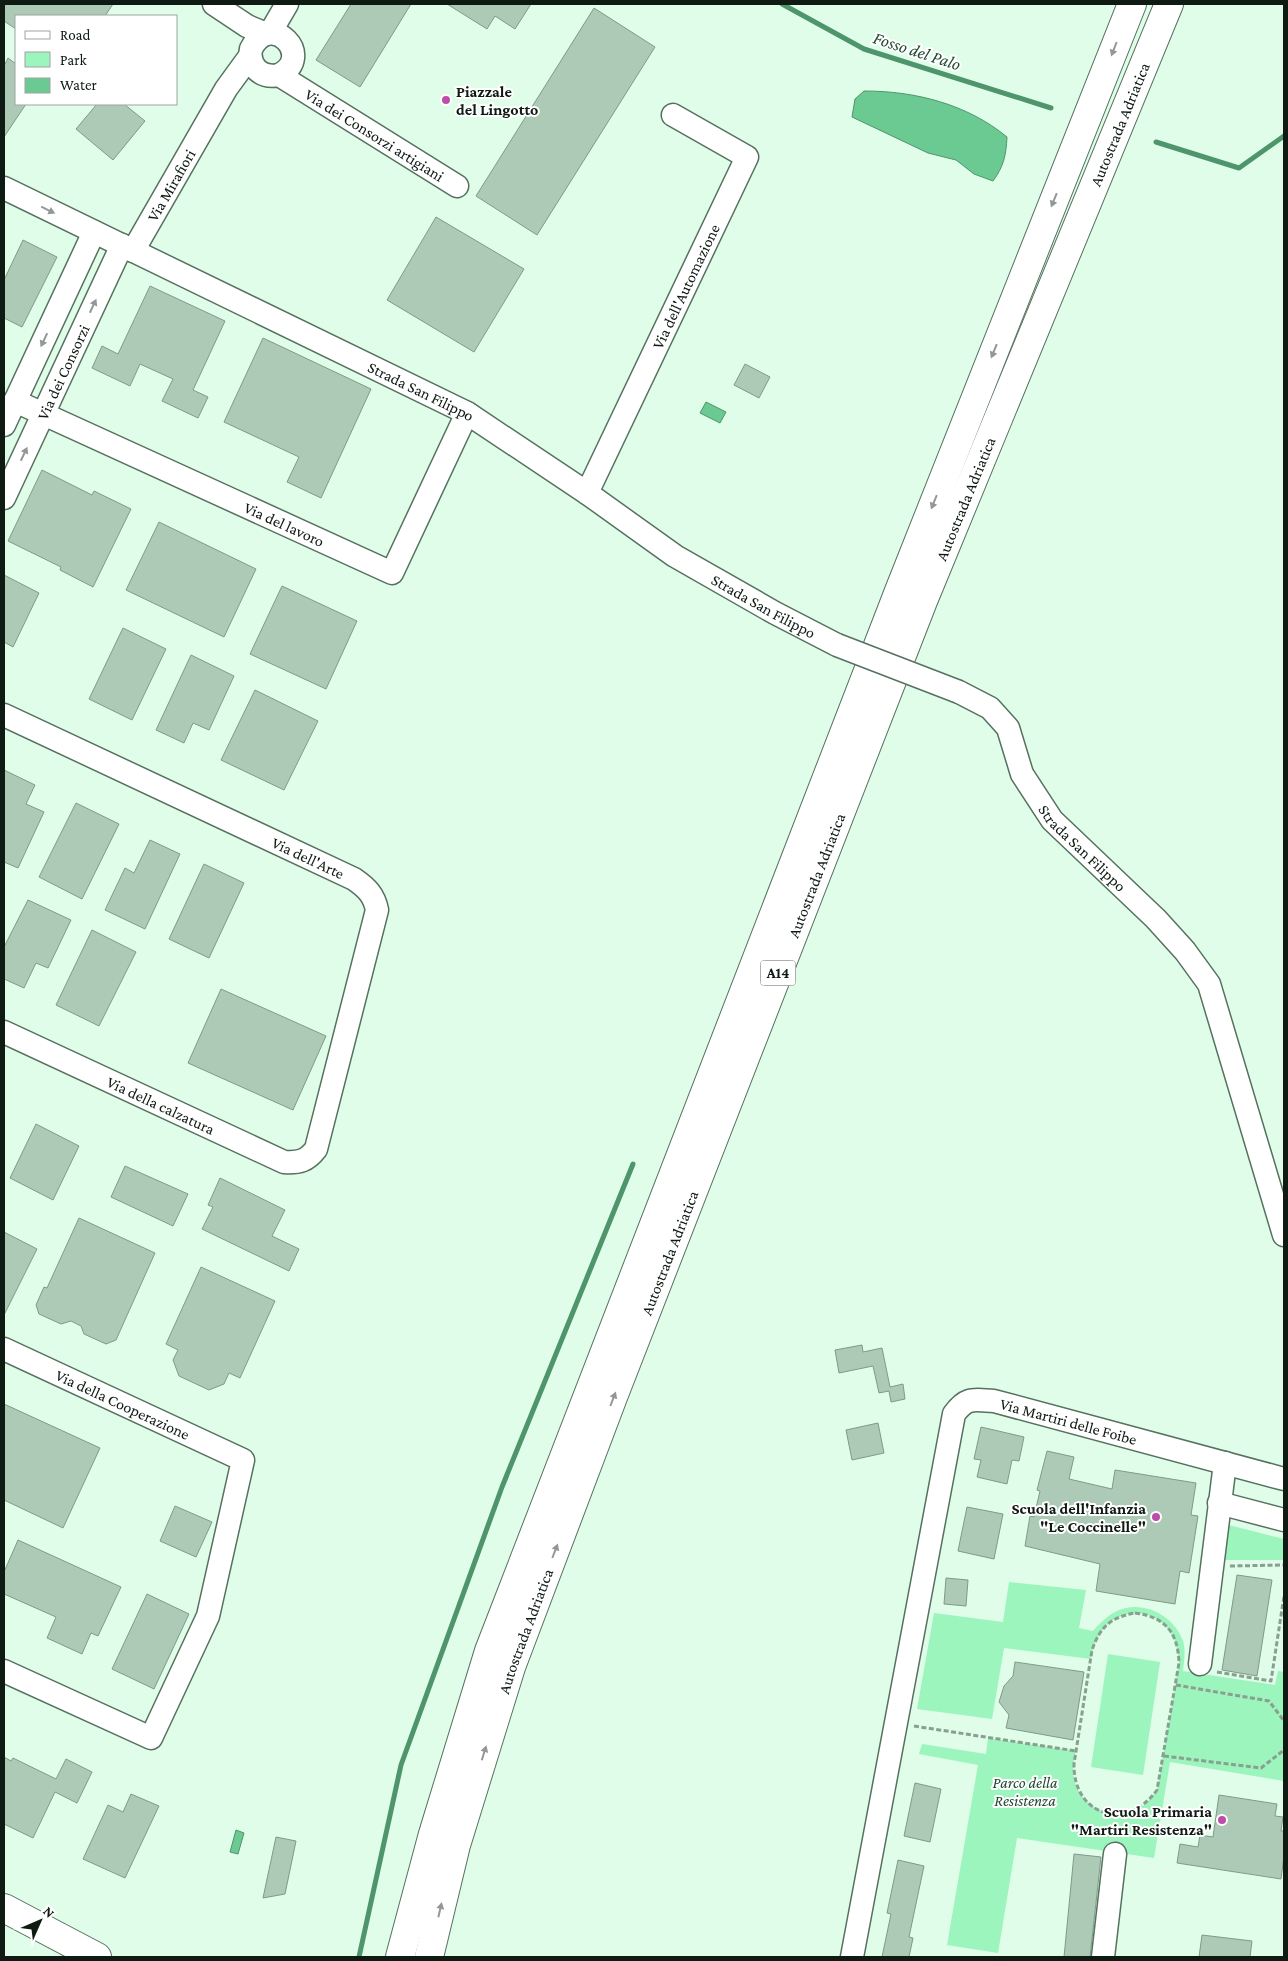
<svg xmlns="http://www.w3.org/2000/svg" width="1288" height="1961" font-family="'Crimson Pro',serif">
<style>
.green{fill:#9bf5bc}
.water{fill:#6aca91;stroke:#4f956b}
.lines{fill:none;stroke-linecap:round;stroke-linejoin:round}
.stream{stroke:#4f956b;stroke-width:5}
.building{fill:#adcab7;stroke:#7f9b88}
.minor-casing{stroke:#56715f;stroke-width:25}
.major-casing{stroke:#56715f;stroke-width:30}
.highway-casing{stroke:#56715f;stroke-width:30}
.path{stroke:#899f90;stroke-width:3;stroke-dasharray:5 2.5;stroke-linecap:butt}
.minor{stroke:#fff;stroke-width:22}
.major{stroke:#fff;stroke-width:28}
.highway{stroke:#fff;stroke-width:28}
.minor-bridge-casing{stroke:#56715f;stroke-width:25;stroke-linecap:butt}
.minor-bridge{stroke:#fff;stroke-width:22}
.oneway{fill:#939895}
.poi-dot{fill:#be4da8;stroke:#fff;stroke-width:2}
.labels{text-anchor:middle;stroke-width:4;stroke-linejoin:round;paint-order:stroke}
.shield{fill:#fff;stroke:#575f5a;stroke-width:1}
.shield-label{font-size:15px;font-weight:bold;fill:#0f1a13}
.poi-label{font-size:16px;font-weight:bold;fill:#0f1a13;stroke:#fff;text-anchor:end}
.street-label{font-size:16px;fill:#0f1a13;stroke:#fff}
.park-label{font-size:16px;font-style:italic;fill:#204830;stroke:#fff}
.water-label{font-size:18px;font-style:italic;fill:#204931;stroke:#fff}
</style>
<rect width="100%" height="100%" fill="#dffde9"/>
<!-- green -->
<g class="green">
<polygon points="1225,1524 1284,1539 1284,1560 1225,1560"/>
<path d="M 1009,1582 L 1086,1590 L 1079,1628 L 1093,1631 C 1100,1623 1107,1616 1117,1611 C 1142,1599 1174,1615 1183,1641 C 1186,1651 1184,1661 1183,1671 L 1275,1685 L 1278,1671 L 1284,1672 L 1284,1781 L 1170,1762 L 1154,1858 L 1017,1838 L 998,1953 L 947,1945 L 978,1765 L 919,1754 L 922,1744 L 986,1754 L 988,1738 L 1076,1751 C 1074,1760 1072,1770 1074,1779 C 1080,1806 1112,1823 1138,1809 C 1146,1805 1152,1797 1157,1790 L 1179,1663 C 1177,1599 1100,1596 1091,1659 L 1004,1648 L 992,1719 L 917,1709 L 934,1613 L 1003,1622 Z"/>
<polygon points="1108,1654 1160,1662 1143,1775 1091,1767"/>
</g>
<!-- water -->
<g class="water">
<path d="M 864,91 C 915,91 967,104 1007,137 C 1006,155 1004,166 993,181 L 974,174 L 956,160 L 928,153 L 852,117 L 855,99 Z"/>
<polygon points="706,402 726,412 720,423 700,413"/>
<polygon points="236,1830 244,1833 238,1854 230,1852"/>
</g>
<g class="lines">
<!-- stream -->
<g class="stream">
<polyline points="782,4 864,49 1051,108"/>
<polyline points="1156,142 1239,168 1284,136"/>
<polyline points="359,1957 401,1765 502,1487 633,1164"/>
</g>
</g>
<!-- building -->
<g class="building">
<polygon points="4,4 113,4 105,16 16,16 16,29 4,21"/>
<polygon points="351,4 411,4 360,87 316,60"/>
<polygon points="447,4 531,4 515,29 495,16 487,29"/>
<polygon points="594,8 655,47 537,235 476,196"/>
<polygon points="8,58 16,64 16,104 26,104 4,137 4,66"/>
<polygon points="97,104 124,104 145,121 113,160 76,129"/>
<polygon points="436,217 524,269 474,352 387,300"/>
<polygon points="23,240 57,257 22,327 4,318 4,280"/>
<polygon points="150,286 225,321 193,390 208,397 198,418 162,401 173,379 140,364 130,386 92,368 102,346 118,354"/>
<polygon points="263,338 371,389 321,498 287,482 299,457 224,422"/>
<polygon points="745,364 770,377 759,398 734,385"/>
<polygon points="42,470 92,495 94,491 131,509 93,587 60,570 61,567 8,541"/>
<polygon points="159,522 256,569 224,637 126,590"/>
<polygon points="4,575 39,593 13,647 4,642"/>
<polygon points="282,586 357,621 326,689 250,654"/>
<polygon points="123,628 166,649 132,720 89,699"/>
<polygon points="191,655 234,676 209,730 193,723 184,743 156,730"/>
<polygon points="255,690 318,721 284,790 221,760"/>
<polygon points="4,770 35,785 26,804 44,812 18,868 4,862"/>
<polygon points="76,803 119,824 82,899 39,877"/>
<polygon points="150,840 180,854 145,929 105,910 125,868 134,873"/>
<polygon points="204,864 244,883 209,958 169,939"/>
<polygon points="28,900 71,920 48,968 36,963 24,988 4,979 4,947"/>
<polygon points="92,930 136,952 99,1026 56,1005"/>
<polygon points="221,989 326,1036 293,1110 188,1063"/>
<polygon points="36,1124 79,1146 53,1200 10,1178"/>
<polygon points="125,1166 188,1194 173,1226 111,1197"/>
<polygon points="220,1178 285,1210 272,1236 299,1249 289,1271 202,1229 213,1207 208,1205"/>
<polygon points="79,1218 155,1253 116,1340 106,1344 84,1334 81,1326 71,1321 61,1324 39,1314 36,1305 44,1287 47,1288"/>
<polygon points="4,1232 37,1249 4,1315"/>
<polygon points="201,1267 275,1301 240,1378 229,1373 224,1384 209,1390 179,1376 173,1360 178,1350 166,1344"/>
<polygon points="862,1345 863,1352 882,1348 890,1387 903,1384 905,1399 891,1402 889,1391 879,1393 873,1366 839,1373 835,1350"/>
<polygon points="4,1404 100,1448 63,1528 4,1500"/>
<polygon points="878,1423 884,1453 852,1460 846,1430"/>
<polygon points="981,1427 1024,1437 1019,1461 1012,1460 1007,1484 977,1477 981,1460 974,1459"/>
<polygon points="1047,1451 1074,1457 1069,1479 1112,1489 1115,1470 1196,1483 1191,1515 1198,1516 1189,1573 1180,1571 1175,1604 1096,1591 1100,1564 1025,1546 1030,1516 1034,1517 1040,1491 1037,1490"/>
<polygon points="175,1506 212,1522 196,1557 160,1541"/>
<polygon points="967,1507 1003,1514 994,1559 958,1551"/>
<polygon points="18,1540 121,1587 98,1636 91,1633 82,1654 47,1638 56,1617 4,1594 4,1572"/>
<polygon points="1237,1575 1272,1580 1257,1676 1222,1670"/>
<polygon points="946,1578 968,1580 966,1606 944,1604"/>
<polygon points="147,1594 189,1614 154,1689 112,1669"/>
<polygon points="1015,1662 1084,1672 1073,1740 1006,1728 1009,1715 999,1702 1004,1686 1013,1676"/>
<polygon points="4,1757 11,1761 13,1758 56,1779 66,1759 92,1772 77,1803 55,1792 33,1838 4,1824"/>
<polygon points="915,1783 941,1789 930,1842 904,1836"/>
<polygon points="131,1794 159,1806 125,1878 83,1859 108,1805 123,1812"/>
<polygon points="1219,1795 1277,1804 1275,1816 1283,1817 1281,1831 1284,1831 1284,1856 1281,1879 1177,1863 1180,1844 1198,1847 1200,1835 1213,1837"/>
<polygon points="276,1837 296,1841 285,1894 263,1898"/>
<polygon points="1074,1854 1101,1857 1090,1957 1064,1957"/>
<polygon points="898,1860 924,1866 909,1937 913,1938 909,1957 882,1957 891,1914 887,1913"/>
<polygon points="1202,1935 1252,1941 1250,1957 1199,1957"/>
</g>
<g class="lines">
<!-- minor casing -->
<g class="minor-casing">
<g id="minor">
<polyline points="214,4 247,26 266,34"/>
<polyline points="270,33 287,4"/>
<path id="s1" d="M 279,75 C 316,57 271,9 251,49 C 248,66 261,79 279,75 L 457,186"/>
<path id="s2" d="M 4,188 L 467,413 L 587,493 L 675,556 L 775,613 L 837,645"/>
<path id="s3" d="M 133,251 L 226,89 L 250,56"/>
<path id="s4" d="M 15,401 L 392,573 L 467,413"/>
<polyline points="4,425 94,232"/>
<path id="s5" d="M 587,493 L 747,157 L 673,115"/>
<path id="s6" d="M 4,498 L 122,245"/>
<path id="s7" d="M 959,692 L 990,708 L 1008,728 L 1022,774 L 1052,820 L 1156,919 L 1185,951 L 1209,984 L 1284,1235"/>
<path id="s8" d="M 4,715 L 354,879 C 367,888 374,895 377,910 L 316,1149 C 307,1161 299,1163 284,1162 L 4,1032"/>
<path id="s9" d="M 4,1349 L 243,1460 L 208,1616 L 151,1738 L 4,1671"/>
<polyline points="1219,1503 1284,1520"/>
<polyline points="1200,1664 1225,1463"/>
<path id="s10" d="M 852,1957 L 954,1414 C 967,1396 974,1400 994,1401 L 1284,1479"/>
<polyline points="1103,1957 1115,1854"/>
</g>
</g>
<!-- major casing -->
<g class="major-casing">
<polyline id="major" points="4,1908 97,1957"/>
</g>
<!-- highway casing -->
<g class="highway-casing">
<g id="highway">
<polyline points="400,1957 433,1834 489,1651 899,591 1132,4"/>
<path id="s11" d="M 429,1957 L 456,1845 L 511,1667 L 613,1397 L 923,601 L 1169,4"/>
</g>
</g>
<!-- path -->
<g class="path">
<polyline points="1230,1566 1284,1565"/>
<path d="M 1135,1613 C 1165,1617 1178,1632 1179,1663 L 1157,1790 C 1127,1832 1073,1816 1074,1764 L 1092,1650 C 1100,1627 1111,1617 1135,1613 Z"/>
<polyline points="1217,1672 1271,1681 1284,1596"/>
<polyline points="1176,1685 1269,1701 1284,1721"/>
<polyline points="914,1726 1076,1751"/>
<polyline points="1164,1756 1261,1768 1284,1750"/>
</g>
<!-- minor -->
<use href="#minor" class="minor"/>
<!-- major -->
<use href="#major" class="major"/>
<!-- highway -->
<use href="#highway" class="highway"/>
<!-- minor-bridge casing -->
<g class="minor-bridge-casing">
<polyline id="minor-bridge" points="837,645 959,692"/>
</g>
<!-- minor-bridge -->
<use href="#minor-bridge" class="minor-bridge"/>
</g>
<!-- one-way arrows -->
<defs><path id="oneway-solid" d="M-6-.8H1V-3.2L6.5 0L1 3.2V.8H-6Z" transform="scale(1.25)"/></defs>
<g class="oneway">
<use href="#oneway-solid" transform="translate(1114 49) rotate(111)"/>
<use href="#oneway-solid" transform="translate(1054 200) rotate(112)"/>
<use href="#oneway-solid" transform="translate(48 210) rotate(26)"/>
<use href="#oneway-solid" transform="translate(93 306) rotate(-65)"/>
<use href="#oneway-solid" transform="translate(44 340) rotate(115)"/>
<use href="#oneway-solid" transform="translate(994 351) rotate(112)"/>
<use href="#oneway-solid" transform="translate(24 454) rotate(-65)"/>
<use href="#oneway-solid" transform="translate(934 502) rotate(112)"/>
<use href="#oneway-solid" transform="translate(613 1399) rotate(-69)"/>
<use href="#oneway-solid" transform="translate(555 1551) rotate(-69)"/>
<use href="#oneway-solid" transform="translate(484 1753) rotate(-73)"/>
<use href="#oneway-solid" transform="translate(440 1910) rotate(-77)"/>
</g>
<!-- markers -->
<g class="poi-dot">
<circle cx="446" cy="100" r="5"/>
<circle cx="1156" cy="1517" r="5"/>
<circle cx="1222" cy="1820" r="5"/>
</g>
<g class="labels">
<!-- shield labels -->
<rect class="shield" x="760.5" y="960.5" width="35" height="25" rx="4"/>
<g class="shield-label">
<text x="778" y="978">A14</text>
</g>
<!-- poi labels -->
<g class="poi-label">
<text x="456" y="97" text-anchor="start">Piazzale<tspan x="456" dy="18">del Lingotto</tspan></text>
<text x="1146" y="1514">Scuola dell'Infanzia<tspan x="1146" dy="18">"Le Coccinelle"</tspan></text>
<text x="1212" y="1817">Scuola Primaria<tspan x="1212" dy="18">"Martiri Resistenza"</tspan></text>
</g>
<!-- street labels -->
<g class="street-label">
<text dy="6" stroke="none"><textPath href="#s11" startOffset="1960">Autostrada Adriatica</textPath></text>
<text dy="6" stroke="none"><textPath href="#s1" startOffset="245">Via dei Consorzi artigiani</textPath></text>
<text dy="6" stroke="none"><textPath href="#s3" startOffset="76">Via Mirafiori</textPath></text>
<text dy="6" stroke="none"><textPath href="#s5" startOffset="229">Via dell'Automazione</textPath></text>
<text dy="6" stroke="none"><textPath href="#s6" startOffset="139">Via dei Consorzi</textPath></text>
<text dy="6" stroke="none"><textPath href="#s2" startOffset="464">Strada San Filippo</textPath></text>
<text dy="6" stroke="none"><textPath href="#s11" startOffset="1555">Autostrada Adriatica</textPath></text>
<text dy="6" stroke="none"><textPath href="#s4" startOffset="296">Via del lavoro</textPath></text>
<text dy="6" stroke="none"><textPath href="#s2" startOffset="869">Strada San Filippo</textPath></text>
<text dy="6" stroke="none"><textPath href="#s7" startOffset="206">Strada San Filippo</textPath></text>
<text dy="6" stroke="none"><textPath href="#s8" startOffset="336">Via dell'Arte</textPath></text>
<text dy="6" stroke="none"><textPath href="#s11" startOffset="1150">Autostrada Adriatica</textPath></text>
<text transform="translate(161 1105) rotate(25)" y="6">Via della calzatura</text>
<text dy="6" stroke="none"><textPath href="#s11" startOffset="745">Autostrada Adriatica</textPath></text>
<text dy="6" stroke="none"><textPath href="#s9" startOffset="131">Via della Cooperazione</textPath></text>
<text dy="6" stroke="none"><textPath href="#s10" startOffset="675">Via Martiri delle Foibe</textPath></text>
<text dy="6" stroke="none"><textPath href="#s11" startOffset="340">Autostrada Adriatica</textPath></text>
</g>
<!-- park labels -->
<g class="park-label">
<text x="1025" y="1788">Parco della<tspan x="1025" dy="18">Resistenza</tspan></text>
</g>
<!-- water labels -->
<g class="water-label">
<text transform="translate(917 51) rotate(18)" y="6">Fosso del Palo</text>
</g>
</g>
<!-- border -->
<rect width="1288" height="1961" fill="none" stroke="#0f1a13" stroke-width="10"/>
<!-- legend -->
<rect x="15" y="15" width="162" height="90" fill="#ffffff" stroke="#9fa3a1"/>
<rect x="25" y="31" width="25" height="8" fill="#ffffff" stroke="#9fa3a1"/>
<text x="60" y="40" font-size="15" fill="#0f1a13">Road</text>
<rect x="25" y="52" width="25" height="15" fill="#9bf5bc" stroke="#9fa3a1"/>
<text x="60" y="65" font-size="15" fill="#0f1a13">Park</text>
<rect x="25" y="78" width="25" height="15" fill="#6aca91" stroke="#9fa3a1"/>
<text x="60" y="90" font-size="15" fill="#0f1a13">Water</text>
<!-- north arrow -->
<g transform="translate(40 1921) rotate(45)" stroke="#ffffff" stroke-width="4" paint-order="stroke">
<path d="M0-4L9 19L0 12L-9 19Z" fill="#0f1a13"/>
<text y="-8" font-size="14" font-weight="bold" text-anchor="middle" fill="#0f1a13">N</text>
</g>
</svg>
